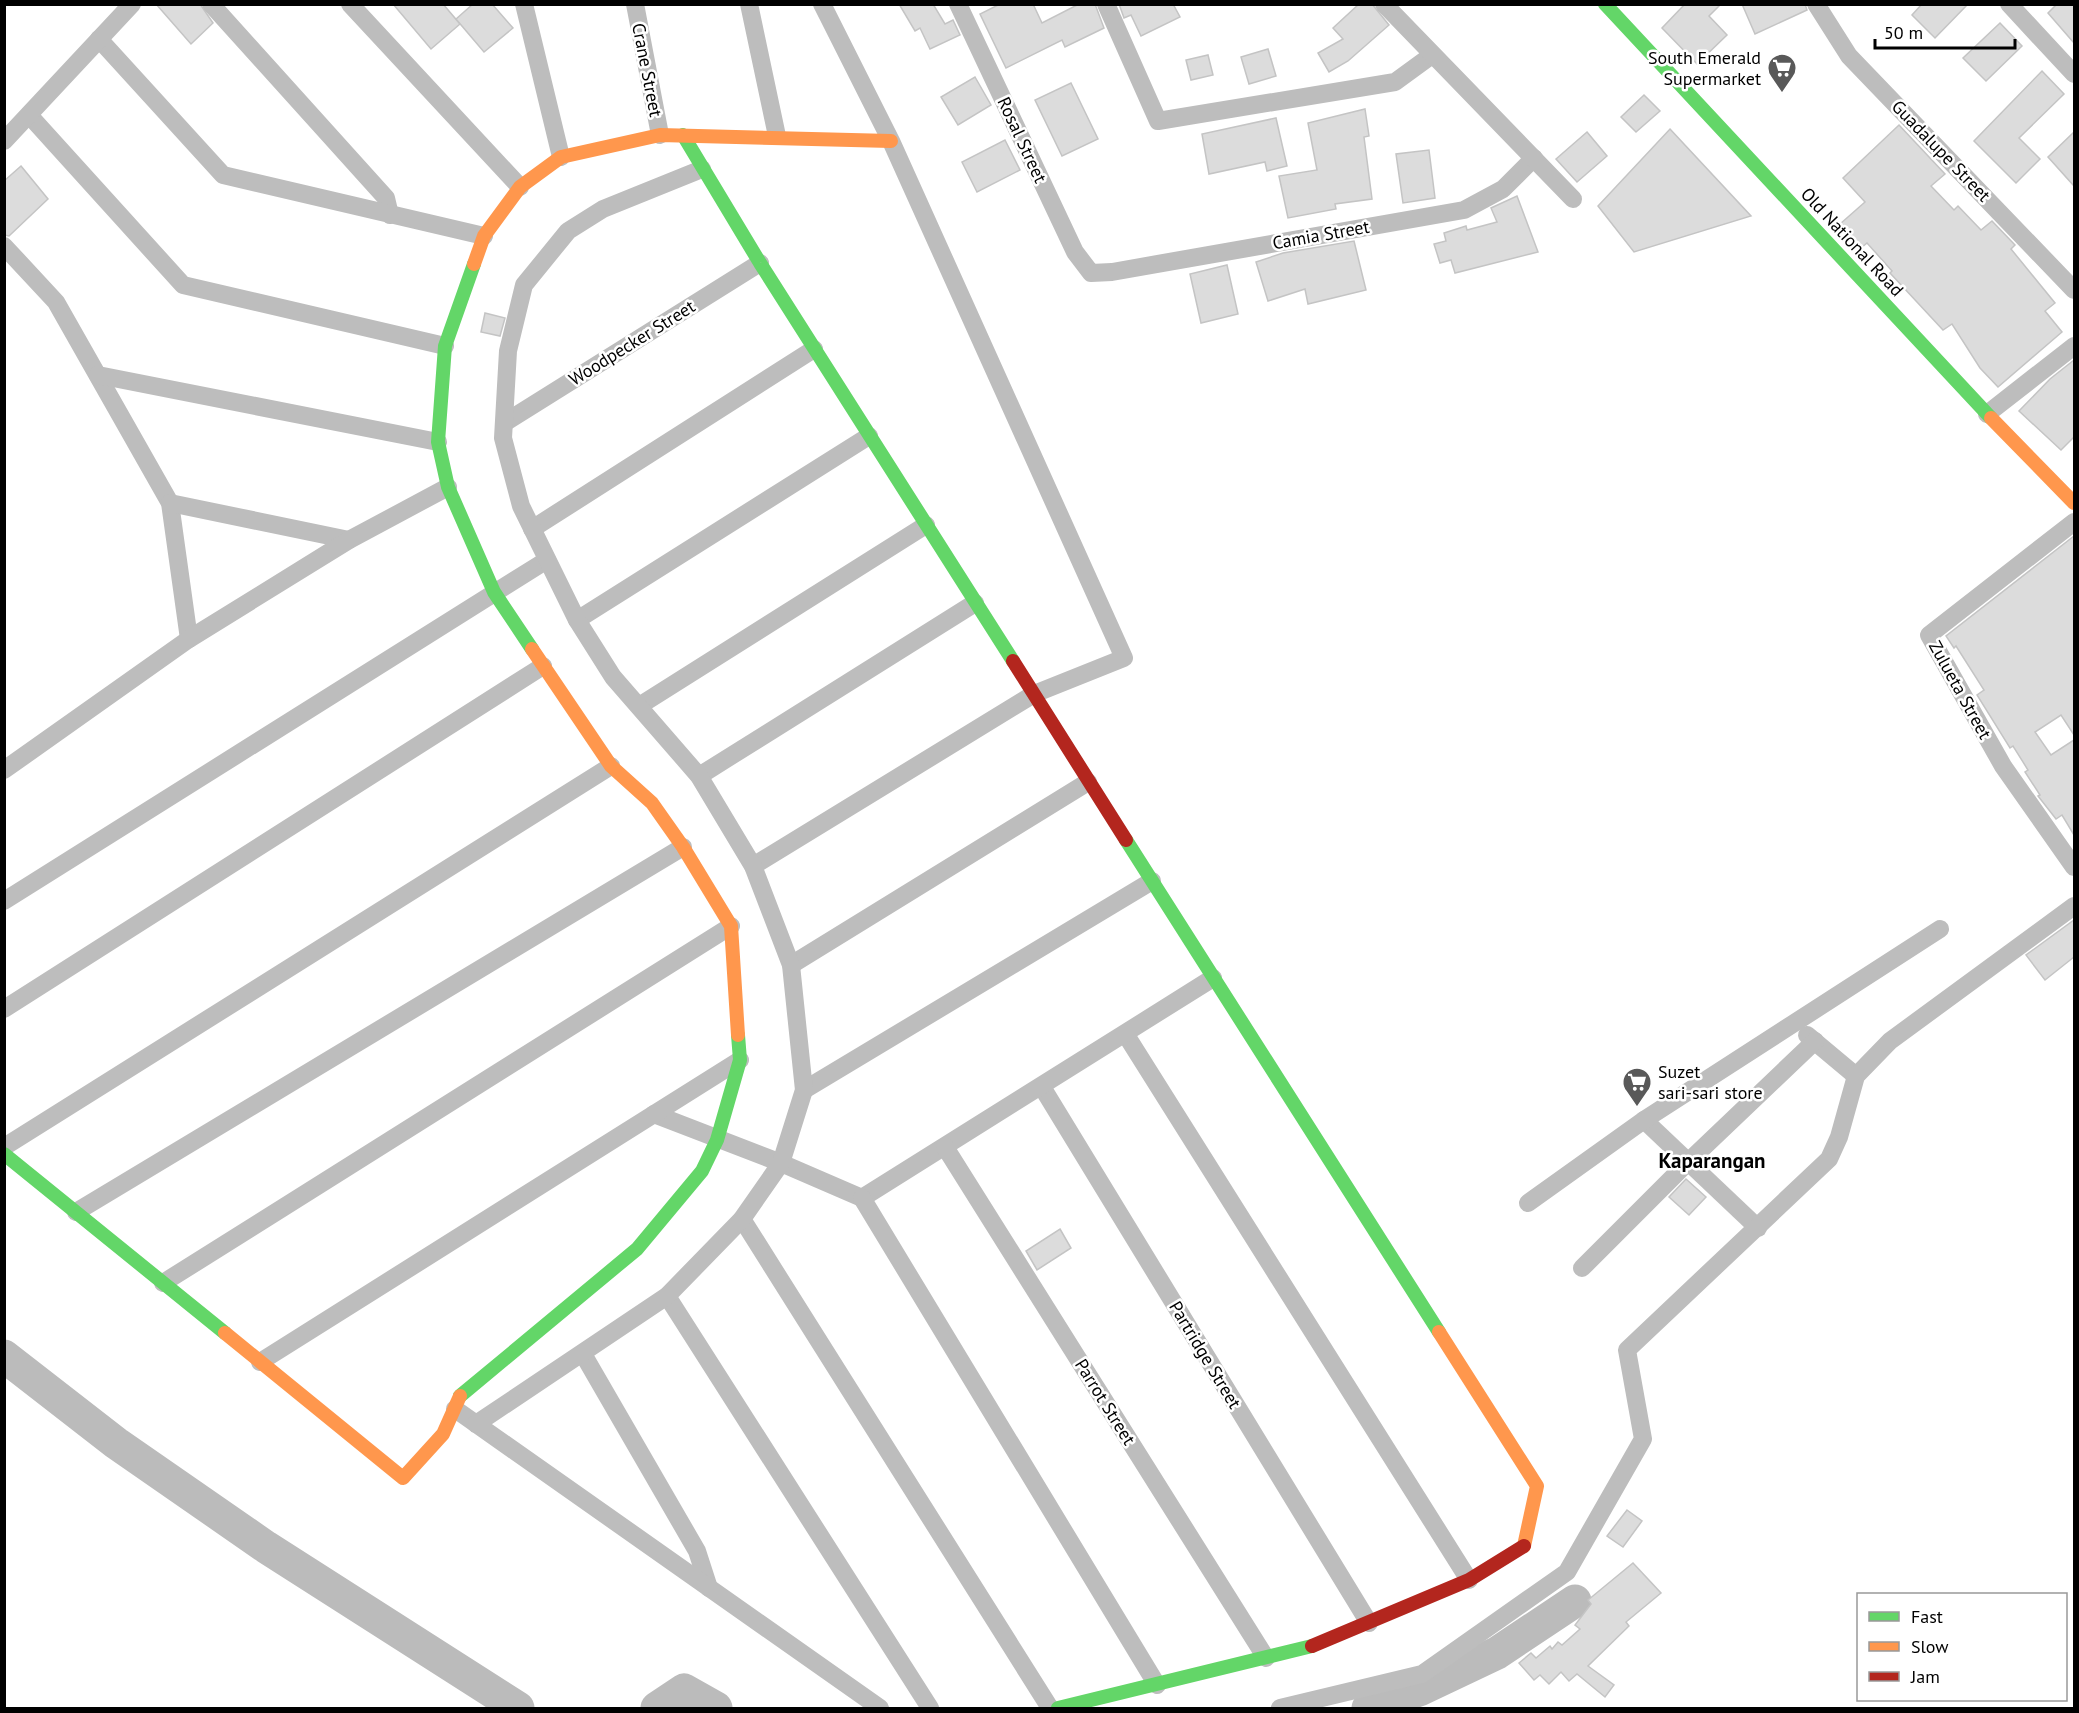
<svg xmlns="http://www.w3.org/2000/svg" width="2079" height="1713" font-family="'PT Sans',sans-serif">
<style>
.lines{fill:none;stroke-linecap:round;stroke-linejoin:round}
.river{stroke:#bbb;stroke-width:33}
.building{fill:#dcdcdc;stroke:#c4c4c4;stroke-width:1.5}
.street{stroke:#bdbdbd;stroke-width:18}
.fast{stroke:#63d668;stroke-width:14}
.slow{stroke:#ff974d;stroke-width:14}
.jam{stroke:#b3261e;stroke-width:14}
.labels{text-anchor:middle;stroke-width:5;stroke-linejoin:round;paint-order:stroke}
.poi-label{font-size:18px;fill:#000;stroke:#fff;text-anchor:end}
.street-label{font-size:18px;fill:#000;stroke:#fff}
.quarter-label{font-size:21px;font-weight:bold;fill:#000;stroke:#fff}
</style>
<rect width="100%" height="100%" fill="#fff"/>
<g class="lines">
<!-- river -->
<g class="river">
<polyline points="4,1356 116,1443 266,1547 518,1708"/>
<polyline points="657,1708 684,1690 716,1708"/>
<polyline points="1368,1708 1419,1690 1497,1653 1575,1601"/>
</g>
</g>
<!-- building -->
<g class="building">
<polygon points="156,4 200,4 213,23 191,44"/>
<polygon points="393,4 443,4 460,24 431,49"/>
<polygon points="473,4 492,4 513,28 484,52 456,19"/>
<polygon points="899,4 933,4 945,24 953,20 960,35 930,49 920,28 915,31"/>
<polygon points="1000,4 1033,4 1042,23 1079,4 1095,4 1104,28 1065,47 1062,40 1006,68 980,14"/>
<polygon points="1119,4 1173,4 1180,17 1141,36 1131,15 1124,18"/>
<polygon points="1359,4 1372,4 1389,25 1348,61 1329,72 1318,53 1343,39 1333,28"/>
<polygon points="1685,4 1721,4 1709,16 1727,35 1697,64 1662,28"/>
<polygon points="1742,4 1805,4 1807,10 1755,34"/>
<polygon points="1922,4 1968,4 1935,38 1912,15"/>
<polygon points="2057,4 2074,4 2074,43 2048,13"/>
<polygon points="2000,23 2022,46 1986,81 1963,58"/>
<polygon points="1268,49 1276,76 1249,84 1241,57"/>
<polygon points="1208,55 1213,75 1191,80 1186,60"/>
<polygon points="2042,71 2064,94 2019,138 2040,159 2016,183 1974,141"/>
<polygon points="975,77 991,105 958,125 941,97"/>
<polygon points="1071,83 1098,139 1062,156 1035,100"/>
<polygon points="1644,95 1660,111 1636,132 1621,117"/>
<polygon points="1365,109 1369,136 1364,137 1372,199 1335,204 1336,209 1288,218 1279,176 1317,170 1308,123"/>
<polygon points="1276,118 1287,166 1267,171 1265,162 1209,174 1202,134"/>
<polygon points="1899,125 1945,174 1931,186 1954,210 1958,206 1981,230 1992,221 2015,245 2011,249 2055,303 2045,311 2062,332 1998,387 1980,368 1952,324 1943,330 1890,273 1892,271 1867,243 1861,248 1840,224 1865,202 1843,178"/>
<polygon points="1670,129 1751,216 1634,252 1598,206"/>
<polygon points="1587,132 1607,156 1577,182 1556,159"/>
<polygon points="2074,132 2074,186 2048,157"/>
<polygon points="1005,140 1020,170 977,192 962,162"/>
<polygon points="1429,150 1435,198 1403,203 1396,154"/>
<polygon points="21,166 48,199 9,236 4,235 4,181"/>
<polygon points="1517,196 1538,252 1455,273 1451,260 1440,263 1434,244 1446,241 1444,233 1466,226 1467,230 1497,222 1491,208"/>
<polygon points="1354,241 1366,290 1308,304 1305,289 1268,301 1256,262 1283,253"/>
<polygon points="1227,265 1238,314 1201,323 1190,274"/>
<polygon points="485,313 505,318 500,336 481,332"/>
<polygon points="2074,360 2074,437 2061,450 2019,411 2050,379"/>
<polygon points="2074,536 2074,735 2061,715 2035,732 2051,755 2074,740 2074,835 2062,815 2056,819 2038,796 2040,795 2025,772 2028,770 2013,746 2010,748 1977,695 1984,690 1956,646 1954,648 1946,636"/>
<polygon points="2074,920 2074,957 2045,980 2026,955"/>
<polygon points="1686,1179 1706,1197 1689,1215 1669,1197"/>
<polygon points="1060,1229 1071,1248 1037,1270 1026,1251"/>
<polygon points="1627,1510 1642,1521 1623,1547 1607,1536"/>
<polygon points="1633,1563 1661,1593 1626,1622 1629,1626 1588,1666 1614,1685 1605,1697 1577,1674 1569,1681 1561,1672 1549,1684 1540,1675 1534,1680 1519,1663 1531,1653 1536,1658 1550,1646 1552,1649 1558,1642 1562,1645 1580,1629 1575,1625 1591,1604 1588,1600"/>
</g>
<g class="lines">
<!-- street -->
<g class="street">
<polyline points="211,4 386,198 390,215"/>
<polyline points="350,4 520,187"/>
<polyline points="524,4 561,157"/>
<polyline points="635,4 660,135"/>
<polyline points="749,4 777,136"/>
<polyline points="958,4 1075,252 1091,273 1112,272 1464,210 1503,189 1534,158"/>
<polyline points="1106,4 1158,121 1395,82 1432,55"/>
<polyline points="1384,4 1573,199"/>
<polyline points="1816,4 1849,56 2074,290"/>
<polyline points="2009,4 2074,74"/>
<polyline points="99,39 223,175 484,236"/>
<polyline points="29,115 183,285 445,346"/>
<polyline points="4,141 132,4"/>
<polyline points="4,246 56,302 170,503 189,639"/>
<polyline points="98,375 438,442"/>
<polyline points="1987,414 2074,346"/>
<polyline points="504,423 760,263"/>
<polyline points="170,503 349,540"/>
<polyline points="2074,522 1929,635 2003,766 2074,867"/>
<polyline points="532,529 814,349"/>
<polyline points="577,620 869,436"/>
<polyline points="639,706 926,525"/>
<polyline points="4,770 189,639 349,540 448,487"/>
<polyline points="699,776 975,603"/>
<polyline points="753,866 1034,694 1124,658 891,141 822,4"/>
<polyline points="4,901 547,560"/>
<polyline points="791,965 1088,782"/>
<polyline points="4,1009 543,666"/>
<polyline points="1126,1035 1469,1580"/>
<polyline points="1807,1035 1856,1076"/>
<polyline points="1042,1087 1369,1623"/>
<polyline points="804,1090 1152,881"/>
<polyline points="654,1114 781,1163 862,1198 1213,978"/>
<polyline points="1644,1120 1758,1228"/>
<polyline points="4,1147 611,766"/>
<polyline points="945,1147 1266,1658"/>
<polyline points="862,1198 1157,1685"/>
<polyline points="1528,1203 1644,1120 1940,929"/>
<polyline points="76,1212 683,847"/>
<polyline points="742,1219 1050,1708"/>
<polyline points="1582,1268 1687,1163 1815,1041"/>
<polyline points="163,1283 731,926"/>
<polyline points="667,1296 930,1708"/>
<polyline points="583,1354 697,1551 709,1588"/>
<polyline points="260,1362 740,1060"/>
<polyline points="455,1409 880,1708"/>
<polyline points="476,1424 667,1296 742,1219 781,1163 804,1090 791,965 753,866 699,776 613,677 577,620 521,506 503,438 508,351 524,285 568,231 603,209 702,169"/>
<polyline points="1280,1708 1422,1674 1567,1572 1643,1439 1627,1350 1829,1159 1839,1137 1856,1076 1890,1041 2074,906"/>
</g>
<!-- fast -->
<g class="fast">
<polyline points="1605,4 1991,418"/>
<polyline points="683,135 760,263 1013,661"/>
<polyline points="474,264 445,346 438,442 448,487 494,592 532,649"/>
<polyline points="1126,840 1439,1332"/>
<polyline points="4,1154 225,1333"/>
<polyline points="460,1396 637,1249 702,1171 717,1140 740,1060 738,1035"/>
<polyline points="1058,1708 1312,1646"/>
</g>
<!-- slow -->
<g class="slow">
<polyline points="474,264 484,236 520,187 561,157 660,135 891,141"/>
<polyline points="1991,418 2074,503"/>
<polyline points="532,649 611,766 652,803 683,847 731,926 738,1035"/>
<polyline points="1439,1332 1537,1486 1524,1546"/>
<polyline points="225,1333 403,1478 443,1434 460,1396"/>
</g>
<!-- jam -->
<g class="jam">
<polyline points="1013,661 1126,840"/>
<polyline points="1312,1646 1469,1580 1524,1546"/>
</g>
</g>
<!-- icons -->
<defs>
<g id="supermarket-pin" transform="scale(1.5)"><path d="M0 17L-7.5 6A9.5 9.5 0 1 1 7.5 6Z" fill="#595959" stroke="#fff"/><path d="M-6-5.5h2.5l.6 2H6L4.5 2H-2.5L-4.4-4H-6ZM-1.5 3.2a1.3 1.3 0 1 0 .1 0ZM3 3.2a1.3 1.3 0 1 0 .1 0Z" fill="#fff"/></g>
</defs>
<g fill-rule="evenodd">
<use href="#supermarket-pin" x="1782" y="68"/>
<use href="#supermarket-pin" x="1637" y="1082"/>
</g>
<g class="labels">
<!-- poi labels -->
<g class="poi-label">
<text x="1761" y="64">South Emerald<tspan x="1761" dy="21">Supermarket</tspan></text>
<text x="1658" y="1078" text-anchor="start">Suzet<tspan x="1658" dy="21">sari-sari store</tspan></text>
</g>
<!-- street labels -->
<g class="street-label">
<text transform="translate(647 70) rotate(79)" y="6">Crane Street</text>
<text transform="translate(1022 140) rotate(65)" y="6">Rosal Street</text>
<text transform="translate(1941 151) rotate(46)" y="6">Guadalupe Street</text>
<text transform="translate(1321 235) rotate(-10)" y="6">Camia Street</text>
<text transform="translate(1852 242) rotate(47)" y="6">Old National Road</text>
<text transform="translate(632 343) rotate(-32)" y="6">Woodpecker Street</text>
<text transform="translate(1960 690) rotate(61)" y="6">Zulueta Street</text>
<text transform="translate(1205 1355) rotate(59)" y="6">Partridge Street</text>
<text transform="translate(1105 1402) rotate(58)" y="6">Parrot Street</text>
</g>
<!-- quarter labels -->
<g class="quarter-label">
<text x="1712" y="1168">Kaparangan</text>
</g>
</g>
<!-- border -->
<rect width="2079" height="1713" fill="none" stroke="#000000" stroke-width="12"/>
<!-- legend -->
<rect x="1857" y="1593" width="210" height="108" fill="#ffffff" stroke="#999999" stroke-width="1.5"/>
<rect x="1869" y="1612" width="30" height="9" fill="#63d668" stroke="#999999" stroke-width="1.5"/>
<text x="1911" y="1623" font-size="18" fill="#000000">Fast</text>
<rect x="1869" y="1642" width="30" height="9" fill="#ff974d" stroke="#999999" stroke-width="1.5"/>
<text x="1911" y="1653" font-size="18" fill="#000000">Slow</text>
<rect x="1869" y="1672" width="30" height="9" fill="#b3261e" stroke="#999999" stroke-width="1.5"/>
<text x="1911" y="1683" font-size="18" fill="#000000">Jam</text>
<!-- scale -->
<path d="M1875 39v9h140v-9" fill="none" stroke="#000000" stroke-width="3"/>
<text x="1884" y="39" font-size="18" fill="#000000" stroke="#ffffff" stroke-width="4.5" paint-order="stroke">50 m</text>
</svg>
